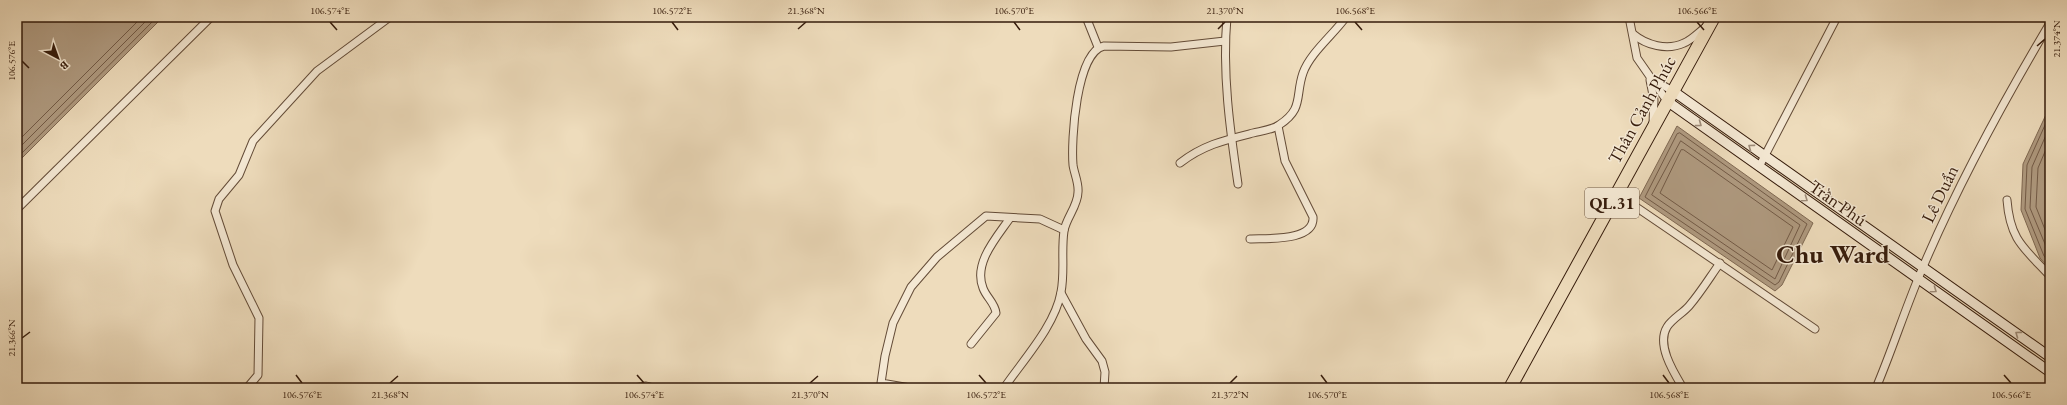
<svg xmlns="http://www.w3.org/2000/svg" width="2067" height="405" font-family="'EB Garamond',serif">
<style>
.water{fill:#af9a80;stroke:#7e6751}
.lines{fill:none;stroke-linecap:round;stroke-linejoin:round}
.shore{stroke:#725a46;stroke-width:1}
.street-casing{stroke:#634b37;stroke-width:9}
.secondary-casing{stroke:#351b0b;stroke-width:11}
.highway-casing{stroke:#351b0b;stroke-width:14}
.street{stroke:#f4e8d3;stroke-width:7}
.secondary{stroke:#f4e8d3;stroke-width:9}
.highway{stroke:#eedcbc;stroke-width:12}
.oneway{stroke:#9e8c79}
.ticks{fill:none;stroke:#351b0b;stroke-width:1.5}
.labels{text-anchor:middle;stroke-width:3;stroke-linejoin:round;paint-order:stroke}
.shield{fill:#f4e8d3;stroke:#6e5847;stroke-width:1}
.shield-label{font-size:17px;font-weight:bold;fill:#351b0b}
.street-label{font-size:18px;fill:#351b0b;stroke:#f4e8d3}
.town-label{font-size:26px;font-weight:bold;fill:#351b0b;stroke:#f4e8d3}
.neatline{fill:none;stroke:#351b0b;stroke-width:1.5}
.ticks-label{font-size:10px;text-anchor:middle;fill:#351b0b}
</style>
<rect width="100%" height="100%" fill="#eedcbc"/>
<filter id="stains"><feTurbulence type="fractalNoise" baseFrequency=".005" numOctaves="4"/><feColorMatrix values="0 0 0 0 .2 0 0 0 0 .09 0 0 0 0 .02 0 0 0 .5 -.17"/></filter>
<radialGradient id="worn" r=".72"><stop offset=".6" stop-color="#630" stop-opacity="0"/><stop offset="1" stop-color="#630" stop-opacity=".3"/></radialGradient>
<!-- water -->
<g class="water">
<polygon points="17,17 163,17 17,163"/>
<polygon points="2050,106 2050,269 2040,258 2021,210 2023,164"/>
<polygon points="1677,126 1813,223 1782,285 1775,291 1639,198"/>
</g>
<g class="lines">
<!-- shore -->
<g class="shore">
<polyline points="2050,114 2027,165 2025,209 2044,256 2050,263"/>
<polyline points="2050,126 2032,167 2030,208 2050,256"/>
<polygon points="1680,133 1807,224 1779,282 1775,285 1645,197 1677,134"/>
<polyline points="2050,140 2038,168 2036,207 2050,242"/>
<polygon points="1681,141 1800,225 1775,279 1652,195"/>
<polyline points="17,142 142,17"/>
<polyline points="17,150 150,17"/>
<polygon points="1684,150 1793,227 1772,270 1660,193 1681,150"/>
<polyline points="17,158 157,17"/>
</g>
<!-- street casing -->
<g class="street-casing">
<g id="street">
<polyline points="1086,17 1098,47"/>
<path d="M 1227,17 C 1222,72 1230,130 1238,184"/>
<polyline points="1629,17 1637,58 1667,101"/>
<path d="M 1633,34 C 1646,45 1667,51 1684,43 C 1692,40 1700,31 1707,26"/>
<polyline points="1650,80 1654,100 1653,123"/>
<polyline points="1653,80 1673,91"/>
<path d="M 1180,163 C 1203,145 1225,140 1253,133 C 1261,131 1272,130 1279,125 C 1304,109 1295,96 1303,73 C 1310,53 1334,34 1346,17"/>
<polyline points="1759,167 1837,17"/>
<polyline points="1617,194 1815,329"/>
<path d="M 2007,200 C 2010,240 2024,248 2050,276"/>
<polyline points="17,209 211,17"/>
<path d="M 1250,239 C 1266,238 1315,242 1313,217 L 1285,161 L 1278,126"/>
<polyline points="1061,293 1086,339 1102,361 1105,372 1104,388"/>
<path d="M 971,344 L 996,313 C 995,303 986,297 983,288 C 973,263 997,237 1010,218"/>
<polyline points="247,388 258,375 259,318 233,265 215,211 219,199 239,175 253,141 317,71 390,17"/>
<polyline points="635,388 646,386 654,388"/>
<polyline points="910,388 881,383 885,356 893,323 911,287 937,257 986,216 1040,219 1064,230"/>
<path d="M 1004,388 C 1023,360 1055,326 1061,292 C 1065,272 1061,251 1064,231 C 1066,218 1078,206 1078,192 C 1079,183 1074,173 1073,165 C 1071,141 1076,52 1104,46 L 1171,47 L 1225,41"/>
<path d="M 1683,388 C 1674,373 1656,345 1667,327 C 1672,319 1683,313 1689,306 C 1701,292 1710,277 1720,263"/>
<path d="M 1876,388 C 1893,348 1906,306 1923,267 C 1959,182 2003,102 2050,23"/>
</g>
</g>
<!-- secondary casing -->
<g class="secondary-casing">
<g id="secondary">
<polyline points="1673,91 2050,357"/>
<polyline points="1667,101 2050,372"/>
</g>
</g>
<!-- highway casing -->
<g class="highway-casing">
<polyline id="highway" points="1510,388 1714,17"/>
</g>
<!-- street -->
<use href="#street" class="street"/>
<!-- secondary -->
<use href="#secondary" class="secondary"/>
<!-- highway -->
<use href="#highway" class="highway"/>
</g>
<!-- one-way arrows -->
<defs><path id="oneway-chevron" d="M-2-3.5L2.5 0L-2 3.5" fill="none" stroke-width="1.6" stroke-linecap="round" stroke-linejoin="round"/></defs>
<g class="oneway">
<use href="#oneway-chevron" transform="translate(1699 124) rotate(36)"/>
<use href="#oneway-chevron" transform="translate(1751 147) rotate(-144)"/>
<use href="#oneway-chevron" transform="translate(1805 199) rotate(35)"/>
<use href="#oneway-chevron" transform="translate(1934 290) rotate(35)"/>
<use href="#oneway-chevron" transform="translate(2018 334) rotate(-144)"/>
</g>
<!-- ticks -->
<path class="ticks" d="M 330,22 L 337,30M 672,22 L 678,30M 1014,22 L 1020,30M 1355,22 L 1362,30M 1697,22 L 1704,30M 798,29 L 806,22M 1218,29 L 1225,22M 2037,46 L 2045,39M 22,61 L 29,68M 22,338 L 30,332M 296,375 L 302,383M 637,375 L 644,383M 979,375 L 986,383M 1321,375 L 1327,383M 1663,375 L 1669,383M 2004,375 L 2011,383M 390,383 L 398,376M 810,383 L 818,376M 1230,383 L 1237,376"/>
<g class="labels">
<!-- shield labels -->
<rect class="shield" x="1585" y="188" width="54" height="30" rx="3"/>
<g class="shield-label">
<text x="1612" y="209">QL.31</text>
</g>
<!-- street labels -->
<g class="street-label">
<text transform="translate(1642 110) rotate(-61)" y="6">Thân Cảnh Phúc</text>
<text transform="translate(1940 194) rotate(-64)" y="6">Lê Duẩn</text>
<text transform="translate(1838 203) rotate(35)" y="6">Trần Phú</text>
</g>
<!-- town labels -->
<g class="town-label">
<text x="1833" y="263">Chu Ward</text>
</g>
</g>
<!-- margin -->
<rect width="2067" height="405" fill="none" stroke="#eedcbc" stroke-width="44"/>
<!-- north arrow -->
<g transform="translate(58 58) rotate(139)" stroke="#f4e8d3" stroke-width="3" paint-order="stroke">
<path d="M0-3L7 15L0 10L-7 15Z" fill="#351b0b"/>
<text y="-6" font-size="11" font-weight="bold" text-anchor="middle" fill="#351b0b">B</text>
</g>
<rect x="22" y="22" width="2023" height="361" class="neatline"/>
<g class="ticks-label">
<text x="330" y="14">106.574°E</text>
<text x="672" y="14">106.572°E</text>
<text x="806" y="14">21.368°N</text>
<text x="1014" y="14">106.570°E</text>
<text x="1225" y="14">21.370°N</text>
<text x="1355" y="14">106.568°E</text>
<text x="1697" y="14">106.566°E</text>
<text transform="translate(2056 39) rotate(-90)" y="4">21.374°N</text>
<text transform="translate(11 61) rotate(-90)" y="4">106.576°E</text>
<text transform="translate(11 338) rotate(-90)" y="4">21.366°N</text>
<text x="302" y="398">106.576°E</text>
<text x="390" y="398">21.368°N</text>
<text x="644" y="398">106.574°E</text>
<text x="810" y="398">21.370°N</text>
<text x="986" y="398">106.572°E</text>
<text x="1230" y="398">21.372°N</text>
<text x="1327" y="398">106.570°E</text>
<text x="1669" y="398">106.568°E</text>
<text x="2011" y="398">106.566°E</text>
</g>
<rect width="100%" height="100%" filter="url(#stains)"/>
<rect width="100%" height="100%" fill="url(#worn)"/>
</svg>
